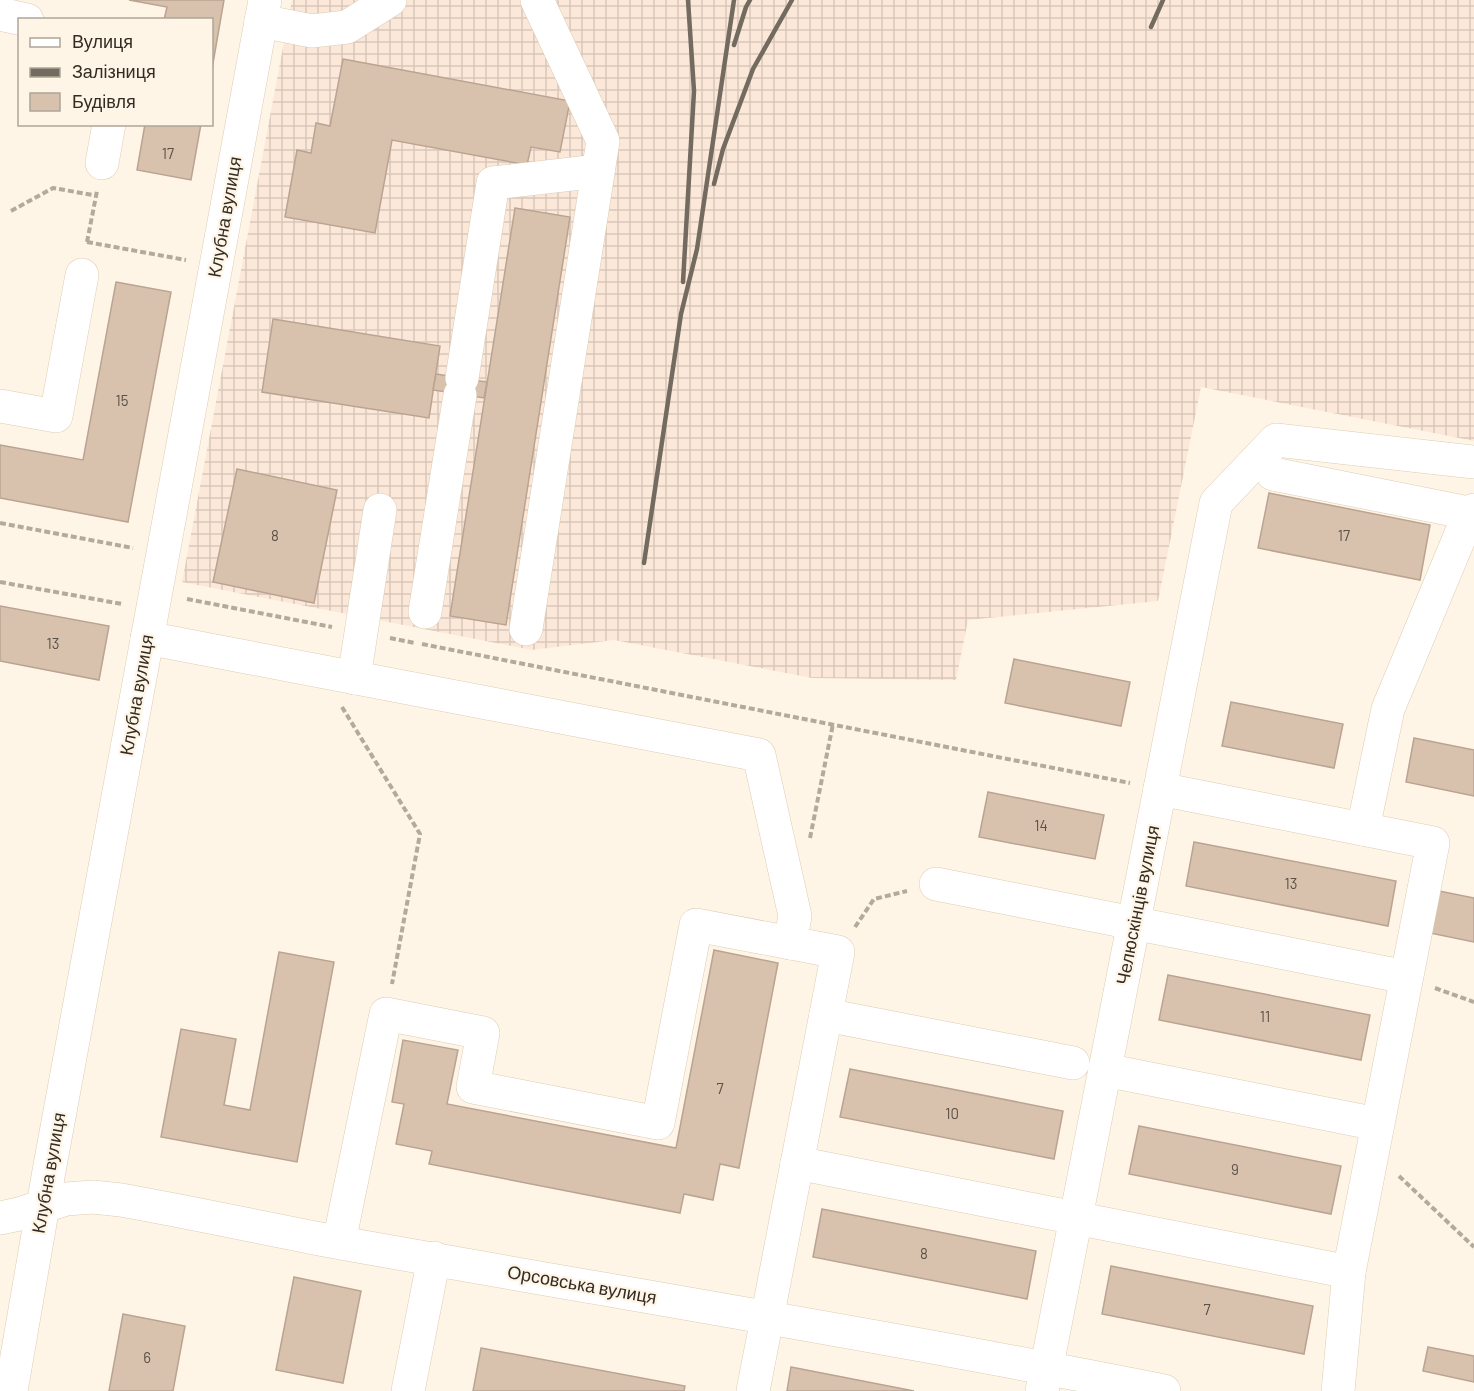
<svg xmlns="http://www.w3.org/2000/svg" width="1474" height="1391" font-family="Barlow,sans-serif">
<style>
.industrial{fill:url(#industrial-grid)}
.building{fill:#d8c1ad;stroke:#baa491;stroke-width:1.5}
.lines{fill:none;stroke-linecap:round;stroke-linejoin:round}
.minor-casing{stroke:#dcccb4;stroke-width:34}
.path{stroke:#b3aa9d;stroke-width:4;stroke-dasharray:6 3;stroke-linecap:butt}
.minor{stroke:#fff;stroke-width:33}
.rail{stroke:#736b60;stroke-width:4.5}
.labels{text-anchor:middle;stroke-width:4.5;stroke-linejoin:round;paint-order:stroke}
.number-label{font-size:15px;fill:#5c5146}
.street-label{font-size:18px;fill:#332c23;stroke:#fff5e6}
</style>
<defs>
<pattern id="industrial-grid" width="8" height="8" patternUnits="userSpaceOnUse" patternTransform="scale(1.5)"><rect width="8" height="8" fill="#fce8d9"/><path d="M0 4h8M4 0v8" fill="none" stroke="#d8c7ba"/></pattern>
</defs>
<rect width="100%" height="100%" fill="#fff5e6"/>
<!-- industrial -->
<polygon class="industrial" points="292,0 1474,0 1474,441 1201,387 1158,601 968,620 956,680 812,678 614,640 532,650 182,582"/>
<!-- building -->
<g class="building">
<polygon points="129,0 224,0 212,69 212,20 164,20 167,7"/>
<polygon points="343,59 570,101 560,152 531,147 527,165 392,140 375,233 285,217 297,150 311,153 316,123 330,126"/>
<polygon points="145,124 201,124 191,180 137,170"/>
<polygon points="515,208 570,217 506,625 450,616"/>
<polygon points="116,282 171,292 128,522 0,498 0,445 83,460"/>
<polygon points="273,319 440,346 429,418 262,392"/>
<polygon points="436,374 487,382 484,398 433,390"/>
<polygon points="237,469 337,490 314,603 213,582"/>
<polygon points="1269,493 1430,525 1420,580 1258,548"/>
<polygon points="0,606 109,626 99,680 0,661"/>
<polygon points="1014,659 1130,682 1121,726 1005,703"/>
<polygon points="1231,702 1343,724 1334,768 1222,746"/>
<polygon points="1414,738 1474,750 1474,796 1406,782"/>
<polygon points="988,792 1104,815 1095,859 979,837"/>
<polygon points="1194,842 1396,881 1388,926 1186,886"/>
<polygon points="1434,890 1474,898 1474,942 1425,932"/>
<polygon points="714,950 778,963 739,1168 720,1164 713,1200 684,1194 680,1213 429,1164 432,1151 396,1144 404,1104 392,1102 403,1040 458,1050 447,1104 676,1148"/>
<polygon points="279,952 334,962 297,1162 161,1137 181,1029 236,1039 224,1105 250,1110"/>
<polygon points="1168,975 1370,1015 1361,1060 1159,1020"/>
<polygon points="850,1069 1063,1111 1054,1159 840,1117"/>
<polygon points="1139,1126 1341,1166 1331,1214 1129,1174"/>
<polygon points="822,1209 1036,1251 1027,1299 813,1257"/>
<polygon points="1111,1266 1313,1306 1304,1354 1102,1314"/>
<polygon points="294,1277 361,1291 343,1383 276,1370"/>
<polygon points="123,1314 185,1326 173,1391 109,1391"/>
<polygon points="1428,1347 1474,1356 1474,1382 1423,1371"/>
<polygon points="481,1348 685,1386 684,1391 473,1391"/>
<polygon points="791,1367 914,1391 787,1391"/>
</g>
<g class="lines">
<!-- minor casing -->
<g class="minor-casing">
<g id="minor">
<polyline points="0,14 27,20"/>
<polyline points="261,21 312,31 347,27 390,0"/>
<polyline points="102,163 109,124"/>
<polyline points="462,378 493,183 598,171"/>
<polyline points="0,406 56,416 82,275"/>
<polyline points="1273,474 1474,514"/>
<polyline points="425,612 460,395"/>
<polyline points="526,629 603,141 537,0"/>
<polyline points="147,638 759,755 795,916 790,943"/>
<polyline points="354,678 380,510"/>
<polyline points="1160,789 1433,843 1349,1272 1338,1391"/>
<polyline points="1363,829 1388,709 1463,529 1474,510"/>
<polyline points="936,884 1406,977"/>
<polyline points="826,1015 1073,1063"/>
<polyline points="1105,1070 1377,1124"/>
<polyline points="797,1163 1349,1272"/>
<path d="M 0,1218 L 19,1214 L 66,1199 L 93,1197 L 121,1200 C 194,1213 267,1229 341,1243 C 615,1292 891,1337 1164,1391"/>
<polyline points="339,1242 386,1014 483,1033 473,1087 658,1123 696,925 838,952 753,1391"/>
<polyline points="11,1391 49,1171 265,0"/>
<polyline points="408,1391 434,1258"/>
<polyline points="1042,1391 1216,503 1276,440 1474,462"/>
</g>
</g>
<!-- path -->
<g class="path">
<polyline points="11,211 53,188 93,195"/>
<polyline points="87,242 186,260"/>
<polyline points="87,242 97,191"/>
<polyline points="0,523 133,548"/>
<polyline points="0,582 122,604"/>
<polyline points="187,599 332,627"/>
<polyline points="390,638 415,643"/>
<polyline points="422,644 1130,783"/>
<polyline points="342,707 420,834 392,984"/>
<polyline points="810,838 833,724"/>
<polyline points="855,927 874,899 907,891"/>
<polyline points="1435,988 1474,1002"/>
<polyline points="1399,1176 1474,1247"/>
</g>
<!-- minor -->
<use href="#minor" class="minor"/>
<!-- rail -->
<g class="rail">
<polyline points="1151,27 1163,0"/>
<polyline points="734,45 746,7 750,0"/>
<polyline points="714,184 723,149 753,69 792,0"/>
<polyline points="683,282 694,91 688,0"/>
<polyline points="644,563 681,314 697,249 734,0"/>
</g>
</g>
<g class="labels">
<!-- number labels -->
<g class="number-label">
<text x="168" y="159">17</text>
<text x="122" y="406">15</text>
<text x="275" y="541">8</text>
<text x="1344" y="541">17</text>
<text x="53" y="649">13</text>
<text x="1041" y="831">14</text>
<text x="1291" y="889">13</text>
<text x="1265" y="1022">11</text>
<text x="720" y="1094">7</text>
<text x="952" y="1119">10</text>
<text x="1235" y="1175">9</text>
<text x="924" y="1259">8</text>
<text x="1207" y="1315">7</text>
<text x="147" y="1363">6</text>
</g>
<!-- street labels -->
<g class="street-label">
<text transform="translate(225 217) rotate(-80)" y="6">Клубна вулиця</text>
<text transform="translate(137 695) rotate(-80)" y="6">Клубна вулиця</text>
<text transform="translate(1138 905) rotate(-79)" y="6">Челюскінців вулиця</text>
<text transform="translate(49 1173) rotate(-80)" y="6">Клубна вулиця</text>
<text transform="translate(582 1285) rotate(10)" y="6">Орсовська вулиця</text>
</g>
</g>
<!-- legend -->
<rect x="18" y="18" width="195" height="108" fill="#fff5e6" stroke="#ada598" stroke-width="1.5"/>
<rect x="30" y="38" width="30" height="9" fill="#ffffff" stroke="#ada598" stroke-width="1.5"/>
<text x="72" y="48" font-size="18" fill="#332c23">Вулиця</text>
<rect x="30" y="68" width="30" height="9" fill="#736b60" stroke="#ada598" stroke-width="1.5"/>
<text x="72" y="78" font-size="18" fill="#332c23">Залізниця</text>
<rect x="30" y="93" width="30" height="18" fill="#d8c1ad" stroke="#ada598" stroke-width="1.5"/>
<text x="72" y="108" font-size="18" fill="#332c23">Будівля</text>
</svg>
